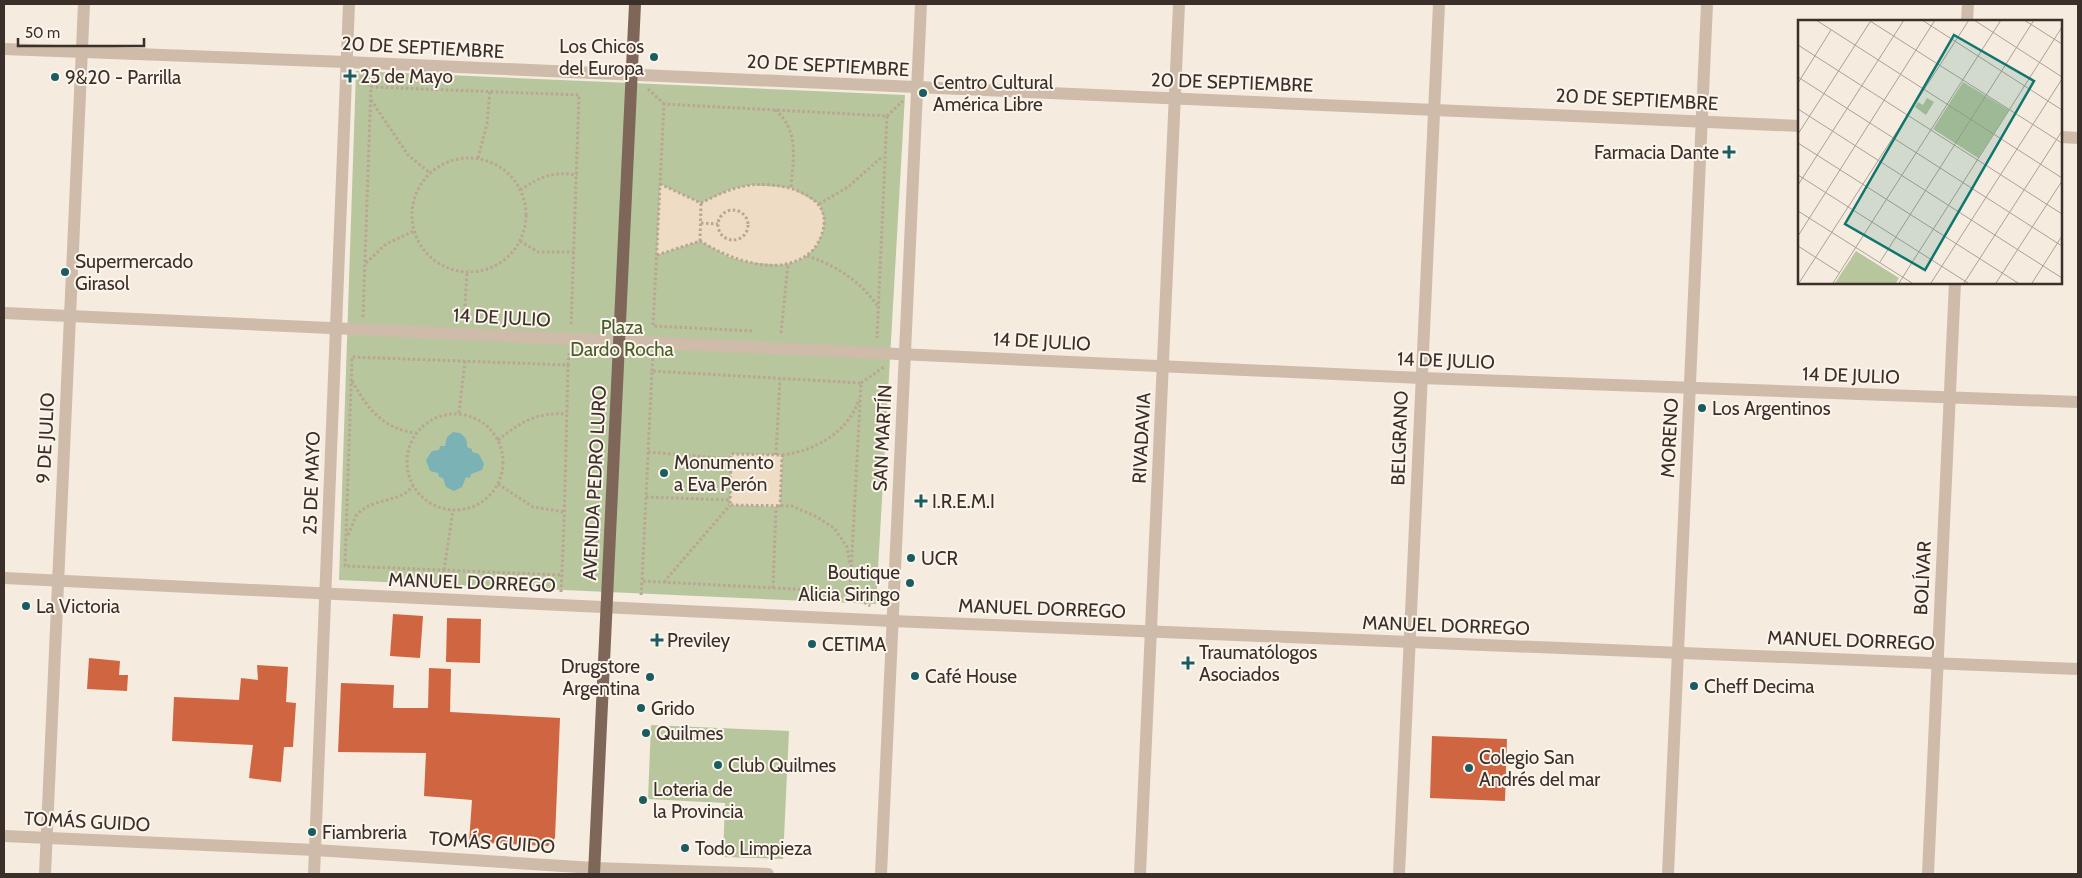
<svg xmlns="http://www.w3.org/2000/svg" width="2082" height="878" font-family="Cabin,sans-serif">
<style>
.park{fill:#b8c69d}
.plaza{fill:#eedcc4}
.water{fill:#7bb2b5}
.building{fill:#d06641}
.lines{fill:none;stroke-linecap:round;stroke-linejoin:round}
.path{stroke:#bba493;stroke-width:3;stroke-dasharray:2.5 2.5;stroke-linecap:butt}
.minor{stroke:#cfbba9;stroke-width:12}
.primary{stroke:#7e6659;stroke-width:12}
.poi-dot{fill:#1a5c61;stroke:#fcf5ec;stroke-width:2}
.labels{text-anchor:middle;stroke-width:4;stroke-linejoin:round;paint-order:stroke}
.poi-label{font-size:19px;fill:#3b2f29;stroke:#fcf5ec;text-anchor:start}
.street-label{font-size:19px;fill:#3b2f29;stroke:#fcf5ec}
.park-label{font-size:19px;fill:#495c2b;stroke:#fcf5ec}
.inset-road{fill:none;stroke:#aba096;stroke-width:1}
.view{fill:#0f766e;fill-opacity:0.15;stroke:#0f766e;stroke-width:2.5}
.inset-edge{fill:none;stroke:#3b2f29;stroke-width:2.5}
</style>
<rect width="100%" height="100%" fill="#f5ebdf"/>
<!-- park -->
<g class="park">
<polygon points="356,71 905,95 876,604 339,580"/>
<polygon points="651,725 789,731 783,859 723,857 725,803 648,799"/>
</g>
<!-- plaza -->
<g class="plaza">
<polygon points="660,184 701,203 731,189 751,185 791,188 819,204 824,218 823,231 817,245 807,256 795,262 780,265 747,262 729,257 700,241 657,255"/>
<polygon points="731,454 782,455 780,507 730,505"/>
</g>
<!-- water -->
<path class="water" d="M 453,432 L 460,433 C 465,437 468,440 467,447 L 472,449 L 472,452 L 479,454 L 484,464 L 482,470 L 471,474 L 470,478 L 466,477 L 462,487 L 454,491 L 446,487 L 443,478 L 439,477 L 438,473 L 430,471 L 426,460 L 432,451 L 439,450 L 440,446 L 445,446 L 447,437 Z"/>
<!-- building -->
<g class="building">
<polygon points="393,614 423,616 420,658 390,656"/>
<polygon points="447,618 481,619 480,663 446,662"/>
<polygon points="89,658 120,661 119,675 128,675 127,691 87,689"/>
<polygon points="257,665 288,667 286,702 296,703 293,747 284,747 281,782 249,778 253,745 172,741 174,697 239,700 241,678 258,680"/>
<polygon points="429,668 451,669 450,712 560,718 555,838 548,846 469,842 472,800 424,796 426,753 338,752 341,683 394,685 393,708 428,708"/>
<polygon points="1432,736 1507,739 1505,801 1430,798"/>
</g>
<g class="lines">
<!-- path -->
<g class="path">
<polyline points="361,76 371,87"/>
<polyline points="648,89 664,104"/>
<polyline points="371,100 408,155 430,173"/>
<path d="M 775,110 C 800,130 793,160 791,188"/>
<polyline points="887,116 903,101"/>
<polyline points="478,158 487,124 490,91"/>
<circle cx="469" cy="215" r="57"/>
<path d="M 520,190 C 540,177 552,171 577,175"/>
<polyline points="819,204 848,187 883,156"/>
<circle cx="733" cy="225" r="15"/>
<polyline points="701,223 718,224"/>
<polyline points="520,241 538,252 574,252"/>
<polyline points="700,241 701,203"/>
<path d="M 657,255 L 700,241 C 731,260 782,280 813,250 C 820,242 825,229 824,218 C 821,190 774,182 751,185 C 733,187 717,195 701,203 L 660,184"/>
<path d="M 807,256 C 835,265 859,280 877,305"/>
<polyline points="366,263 386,244 414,231"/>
<polyline points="363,317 371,87 579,95 571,326"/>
<polyline points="464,321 467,272"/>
<polyline points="752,331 653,326 664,104 887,116 877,338"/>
<polyline points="781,333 788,264"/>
<polyline points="568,365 569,353"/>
<polyline points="652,371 653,357"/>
<path d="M 352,381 C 368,409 383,429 416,433"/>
<polyline points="861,383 884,367"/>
<polyline points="459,413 465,361"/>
<circle cx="455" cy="462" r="48"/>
<path d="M 498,440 C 521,422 536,412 567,414"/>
<polyline points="648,452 731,459"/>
<polyline points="776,455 780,379"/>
<path d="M 782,455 C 815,451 849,432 859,399"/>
<polyline points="498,484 533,507 564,512"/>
<polyline points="646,497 730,500"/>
<polyline points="780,507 782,455 731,454 730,505 792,506 817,517 834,528 847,547 850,565"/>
<path d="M 348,535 C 351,529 353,522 356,516 C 370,497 399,504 413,486"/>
<polyline points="444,570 453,510"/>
<polyline points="664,582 730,505"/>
<polyline points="773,588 776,507"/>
<path d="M 561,592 C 565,516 566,441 568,365 L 352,357 L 345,566 L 562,575"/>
<polyline points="850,592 861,383 652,371 642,581 850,592 870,606"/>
<polyline points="641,595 642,581"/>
</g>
<!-- minor -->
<g class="minor">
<polyline points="1967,21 1968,4"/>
<polyline points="4,49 346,62 1800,126"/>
<polyline points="2061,137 2078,138"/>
<polyline points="4,313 1421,378 2078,402"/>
<polyline points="4,578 892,621 2078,669"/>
<polyline points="4,836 315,850 594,868 768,874"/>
<polyline points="45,874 84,4"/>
<polyline points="314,874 349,4"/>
<polyline points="881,874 921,4"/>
<polyline points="1140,874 1179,4"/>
<polyline points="1399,874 1439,4"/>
<polyline points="1668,874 1707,4"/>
<polyline points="1928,874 1955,282"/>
</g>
<!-- primary -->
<polyline class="primary" points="594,874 635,4"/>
</g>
<!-- markers -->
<g class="poi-dot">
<circle cx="654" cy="57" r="5"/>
<path d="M347.5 68.5h5v5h5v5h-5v5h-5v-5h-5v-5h5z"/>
<circle cx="55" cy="77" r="5"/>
<circle cx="923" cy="93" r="5"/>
<path d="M1726.5 144.5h5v5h5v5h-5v5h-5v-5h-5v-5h5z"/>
<circle cx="65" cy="272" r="5"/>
<circle cx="1702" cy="408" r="5"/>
<circle cx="664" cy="473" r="5"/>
<path d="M918.5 493.5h5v5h5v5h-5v5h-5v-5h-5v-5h5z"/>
<circle cx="911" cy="558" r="5"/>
<circle cx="910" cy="583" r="5"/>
<circle cx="26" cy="606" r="5"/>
<path d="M654.5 632.5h5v5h5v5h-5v5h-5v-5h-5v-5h5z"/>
<circle cx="812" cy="644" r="5"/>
<path d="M1185.5 655.5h5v5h5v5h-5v5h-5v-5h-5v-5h5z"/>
<circle cx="915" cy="676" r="5"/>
<circle cx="650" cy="677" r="5"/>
<circle cx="1694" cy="686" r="5"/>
<circle cx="641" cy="708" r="5"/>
<circle cx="646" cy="733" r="5"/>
<circle cx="718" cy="765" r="5"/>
<circle cx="1469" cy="768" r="5"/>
<circle cx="643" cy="800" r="5"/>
<circle cx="312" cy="832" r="5"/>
<circle cx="685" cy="848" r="5"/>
</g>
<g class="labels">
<!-- poi labels -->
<g class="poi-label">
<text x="644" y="53" text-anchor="end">Los Chicos<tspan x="644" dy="22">del Europa</tspan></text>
<text x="360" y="83">25 de Mayo</text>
<text x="65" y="84">9&amp;20 - Parrilla</text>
<text x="933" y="89">Centro Cultural<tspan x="933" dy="22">América Libre</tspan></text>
<text x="1719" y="159" text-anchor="end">Farmacia Dante</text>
<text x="75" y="268">Supermercado<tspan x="75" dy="22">Girasol</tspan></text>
<text x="1712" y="415">Los Argentinos</text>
<text x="674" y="469">Monumento<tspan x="674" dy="22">a Eva Perón</tspan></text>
<text x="932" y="508">I.R.E.M.I</text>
<text x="921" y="565">UCR</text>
<text x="900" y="579" text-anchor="end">Boutique<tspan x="900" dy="22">Alicia Siringo</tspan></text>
<text x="36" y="613">La Victoria</text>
<text x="667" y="647">Previley</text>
<text x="822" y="651">CETIMA</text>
<text x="1199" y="659">Traumatólogos<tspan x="1199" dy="22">Asociados</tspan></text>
<text x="640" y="673" text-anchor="end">Drugstore<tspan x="640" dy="22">Argentina</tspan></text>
<text x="925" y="683">Café House</text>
<text x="1704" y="693">Cheff Decima</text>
<text x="651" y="715">Grido</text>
<text x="656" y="740">Quilmes</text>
<text x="1479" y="764">Colegio San<tspan x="1479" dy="22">Andrés del mar</tspan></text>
<text x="728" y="772">Club Quilmes</text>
<text x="653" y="796">Loteria de<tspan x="653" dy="22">la Provincia</tspan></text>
<text x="322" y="839">Fiambreria</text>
<text x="695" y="855">Todo Limpieza</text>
</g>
<!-- street labels -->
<g class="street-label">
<text transform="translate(423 47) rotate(3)" y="7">20 DE SEPTIEMBRE</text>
<text transform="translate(828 65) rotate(3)" y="7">20 DE SEPTIEMBRE</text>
<text transform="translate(1232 82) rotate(2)" y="7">20 DE SEPTIEMBRE</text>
<text transform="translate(1637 99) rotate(3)" y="7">20 DE SEPTIEMBRE</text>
<text transform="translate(502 317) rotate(3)" y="7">14 DE JULIO</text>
<text transform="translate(1042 341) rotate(3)" y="7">14 DE JULIO</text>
<text transform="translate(1446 360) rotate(2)" y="7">14 DE JULIO</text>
<text transform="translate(1851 375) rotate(2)" y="7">14 DE JULIO</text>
<text transform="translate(45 438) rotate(-87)" y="7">9 DE JULIO</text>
<text transform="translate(882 438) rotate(-87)" y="7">SAN MARTÍN</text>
<text transform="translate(1141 438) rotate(-87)" y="7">RIVADAVIA</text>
<text transform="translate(1399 438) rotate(-88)" y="7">BELGRANO</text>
<text transform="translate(1669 438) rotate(-87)" y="7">MORENO</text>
<text transform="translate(311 483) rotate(-88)" y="7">25 DE MAYO</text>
<text transform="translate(594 483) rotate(-87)" y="7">AVENIDA PEDRO LURO</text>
<text transform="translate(1922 578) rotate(-87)" y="7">BOLÍVAR</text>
<text transform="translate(472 582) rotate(2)" y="7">MANUEL DORREGO</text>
<text transform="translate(1042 608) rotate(2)" y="7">MANUEL DORREGO</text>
<text transform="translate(1446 625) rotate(2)" y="7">MANUEL DORREGO</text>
<text transform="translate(1851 640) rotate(2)" y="7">MANUEL DORREGO</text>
<text transform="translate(87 821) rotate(3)" y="7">TOMÁS GUIDO</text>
<text transform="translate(492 842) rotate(4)" y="7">TOMÁS GUIDO</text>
</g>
<!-- park labels -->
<g class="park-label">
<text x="622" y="334">Plaza<tspan x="622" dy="22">Dardo Rocha</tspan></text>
</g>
</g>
<!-- overview -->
<g transform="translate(1798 20)">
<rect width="264" height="264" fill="#f5ebdf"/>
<path d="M 165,62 L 211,90 L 180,138 L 135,109 ZM 129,78 L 136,82 L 128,95 L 117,87 L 120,82 L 125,85 ZM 58,231 L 101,258 L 98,263 L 37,263 Z" fill="#b8c69d"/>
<path class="inset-road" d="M 18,0 L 264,158M 124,0 L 264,90M 176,0 L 264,57M 226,0 L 264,24M 72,1 L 264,123M 0,25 L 264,194M 0,57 L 264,226M 0,63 L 33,10M 0,89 L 264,258M 0,114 L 72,2M 0,123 L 220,263M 0,155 L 170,263M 0,165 L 106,0M 0,191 L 114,263M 0,216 L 137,0M 0,226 L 42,253M 82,242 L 236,0M 1,263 L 171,0M 35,263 L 203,0M 101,263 L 264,7M 133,263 L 264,59M 166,263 L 264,111M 198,263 L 264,161M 234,263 L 264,216"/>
<path class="view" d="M 156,15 L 236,61 L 127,250 L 47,204 Z"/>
<rect width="264" height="264" class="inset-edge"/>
</g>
<!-- border -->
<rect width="2082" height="878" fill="none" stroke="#3b2f29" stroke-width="10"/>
<!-- scale -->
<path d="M18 38v8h126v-8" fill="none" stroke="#3b2f29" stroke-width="2.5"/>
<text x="25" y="38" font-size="15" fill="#3b2f29" stroke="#fcf5ec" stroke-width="4" paint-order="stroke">50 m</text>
</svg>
